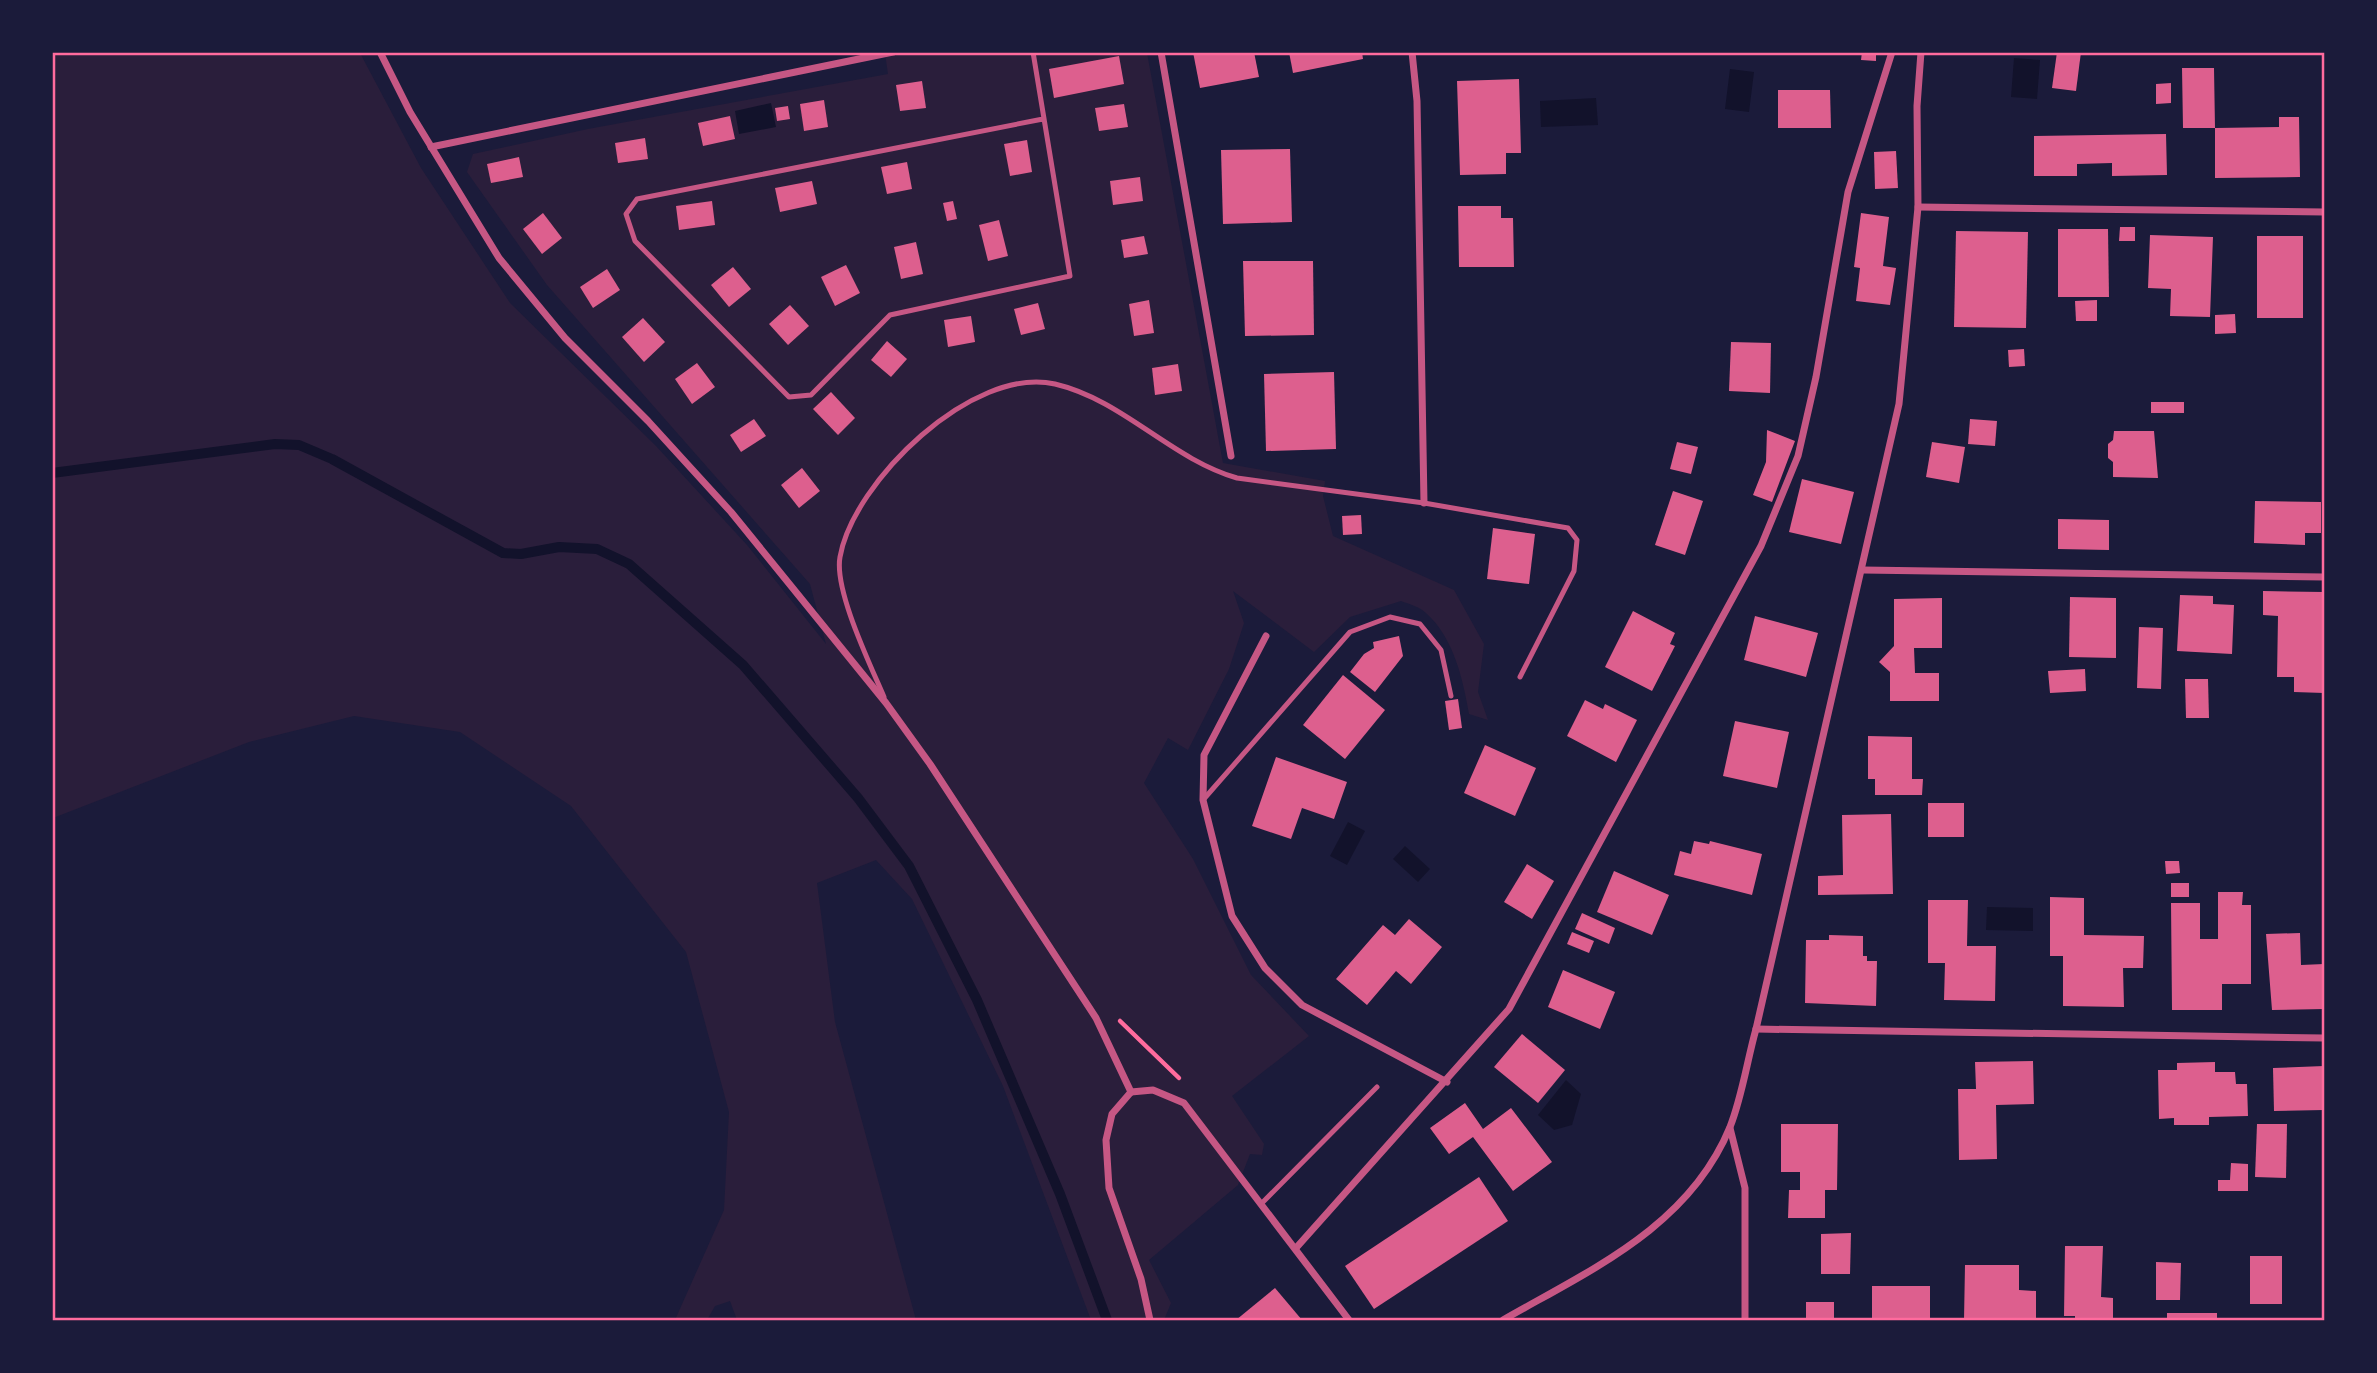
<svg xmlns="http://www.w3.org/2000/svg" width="2377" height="1373" font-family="'Open Sans',sans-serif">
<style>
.green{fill:#2a1e3b}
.water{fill:#12122b}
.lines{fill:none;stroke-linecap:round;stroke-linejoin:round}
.stream{stroke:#12122b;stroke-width:10}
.building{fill:#dd5f8e}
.path{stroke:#ff6b9d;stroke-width:4.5}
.service{stroke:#c65784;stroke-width:5}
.minor{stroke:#c65784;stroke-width:7}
.neatline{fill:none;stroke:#ff6b9d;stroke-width:2.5}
</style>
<rect width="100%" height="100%" fill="#1b1b3a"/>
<!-- green -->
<path class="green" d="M 53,53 L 360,53 L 421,168 L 510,303 L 656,446 L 747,545 L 826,644 L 810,584 L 547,285 L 467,172 L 473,154 L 588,129 L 888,74 L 885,53 L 1147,53 L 1223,463 L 1325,481 L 1323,496 L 1333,536 L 1454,590 L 1484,644 L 1478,692 L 1488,720 L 1469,714 C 1463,680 1454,638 1426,613 C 1420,607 1409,604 1401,601 L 1350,617 L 1314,652 L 1233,591 L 1244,623 L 1229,669 L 1188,750 L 1168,738 L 1144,783 L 1193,859 L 1251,975 L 1309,1036 L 1232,1096 L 1264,1144 L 1262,1155 L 1250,1154 L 1238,1185 L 1149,1260 L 1171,1303 L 1164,1320 L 1091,1320 L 1003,1086 L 912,899 L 876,860 L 817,883 L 835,1022 L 916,1320 L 737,1320 L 730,1301 L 715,1306 L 707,1320 L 675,1320 L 724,1210 L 729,1112 L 686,952 L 571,806 L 460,732 L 354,716 L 249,742 L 53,818 Z"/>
<!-- water -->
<g class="water">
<polygon points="2014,58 2040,60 2037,99 2011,97"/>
<polygon points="1730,69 1754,72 1749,112 1725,109"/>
<polygon points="1596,98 1598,125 1541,127 1540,101"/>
<polygon points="771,103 776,127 739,134 735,111"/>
<polygon points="1348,822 1365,831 1347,865 1330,856"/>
<polygon points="1405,846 1430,869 1418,882 1393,859"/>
<polygon points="1987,907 2033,908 2033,931 1986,930"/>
<polygon points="1566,1080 1581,1094 1572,1125 1554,1130 1538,1115"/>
</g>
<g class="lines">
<!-- stream -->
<polyline class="stream" points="52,473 275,444 299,445 332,459 503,553 521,554 559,547 597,549 629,564 743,665 858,798 909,866 977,1000 1060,1194 1107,1320"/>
</g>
<!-- building -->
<g class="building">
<polygon points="1193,52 1254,52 1259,77 1200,88"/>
<polygon points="1289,52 1362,52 1363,59 1293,73"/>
<polygon points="1862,52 1876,52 1876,61 1861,60"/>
<polygon points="2057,52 2081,52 2076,91 2052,88"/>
<polygon points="1119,56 1124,84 1054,98 1049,69"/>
<polygon points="2182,68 2214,68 2215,128 2279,127 2279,117 2299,117 2300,177 2215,178 2215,128 2183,128"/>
<polygon points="1519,79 1521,153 1506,153 1506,174 1460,175 1457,81"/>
<polygon points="922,81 926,108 900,111 896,85"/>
<polygon points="2171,83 2171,103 2156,104 2156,84"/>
<polygon points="1778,90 1830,90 1831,128 1778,128"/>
<polygon points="824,100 828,127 804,131 800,104"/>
<polygon points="1124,104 1128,127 1099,131 1095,108"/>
<polygon points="788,106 790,119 777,121 775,108"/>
<polygon points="730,116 735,139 703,146 698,123"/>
<polygon points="2166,134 2167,175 2112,176 2112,163 2077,164 2077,176 2034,176 2034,136"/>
<polygon points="645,138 648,159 618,163 615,143"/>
<polygon points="1027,140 1032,172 1010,176 1004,144"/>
<polygon points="1290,149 1292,222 1223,224 1221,150"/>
<polygon points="1896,151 1898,188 1875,189 1874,152"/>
<polygon points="519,157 523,177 491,183 487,164"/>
<polygon points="907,162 912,189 887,194 881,167"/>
<polygon points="1140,177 1143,201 1113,205 1110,181"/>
<polygon points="812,181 817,204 780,212 775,188"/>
<polygon points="712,201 715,225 679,230 676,206"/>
<polygon points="953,201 957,219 947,221 943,203"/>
<polygon points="1458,206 1501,206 1501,218 1513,218 1514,267 1459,267"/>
<polygon points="543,213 562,238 542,254 523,229"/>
<polygon points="1861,213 1889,217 1883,266 1896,268 1890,305 1856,301 1860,268 1854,267"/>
<polygon points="999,220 1008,256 988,261 979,225"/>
<polygon points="2120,227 2135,227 2135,241 2119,241"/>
<polygon points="2058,229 2108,229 2109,297 2058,297"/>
<polygon points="1956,231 2028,232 2026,328 1954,327"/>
<polygon points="2150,235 2213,237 2210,317 2170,316 2171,289 2148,288"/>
<polygon points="1144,236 1148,254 1124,258 1121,240"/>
<rect x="2257" y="236" width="46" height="82"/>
<polygon points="916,242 923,274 901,279 894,247"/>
<polygon points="1243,261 1313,261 1314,335 1245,336"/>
<polygon points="846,265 860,293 835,306 821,277"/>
<polygon points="733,267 751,289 729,307 711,285"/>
<polygon points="607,269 620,290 593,308 580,287"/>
<polygon points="1149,300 1154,333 1134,336 1129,304"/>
<polygon points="2097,300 2097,321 2076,321 2075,301"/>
<polygon points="1038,303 1045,329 1021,335 1014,309"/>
<polygon points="790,305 809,326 788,345 769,324"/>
<polygon points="2235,314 2236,333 2215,334 2215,315"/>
<polygon points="971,316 975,342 948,347 944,320"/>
<polygon points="643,318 665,342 644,362 622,337"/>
<polygon points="887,341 907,359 891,377 871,360"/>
<polygon points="1731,342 1771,343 1770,393 1729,391"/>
<polygon points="2024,349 2025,366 2009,367 2008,350"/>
<polygon points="697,363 715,387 692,404 675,379"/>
<polygon points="1178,364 1182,391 1155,395 1152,368"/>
<polygon points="1334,372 1336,449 1266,451 1264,374"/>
<polygon points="831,392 855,418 838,435 813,409"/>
<rect x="2151" y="402" width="33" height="11"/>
<polygon points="754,419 766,436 741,452 730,435"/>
<polygon points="1970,419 1997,421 1995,446 1968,444"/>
<polygon points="1767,430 1795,441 1772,502 1753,495 1766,462"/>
<polygon points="2114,431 2154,431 2158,478 2113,477 2113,462 2108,458 2108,444 2113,440"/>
<polygon points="1677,442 1698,447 1691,474 1670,469"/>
<polygon points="1932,442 1965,447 1959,483 1926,477"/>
<polygon points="802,468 820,491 799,508 781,485"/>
<polygon points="1802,479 1854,492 1841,544 1789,532"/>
<polygon points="1673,491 1703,501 1685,555 1655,545"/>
<polygon points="2255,501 2321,502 2321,533 2305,533 2305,545 2254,543"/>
<polygon points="1361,515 1362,534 1343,535 1342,516"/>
<polygon points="2058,519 2109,520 2109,550 2058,549"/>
<polygon points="1493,528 1535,534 1529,584 1487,579"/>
<polygon points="2263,591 2324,592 2324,693 2294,692 2294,677 2277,677 2278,616 2263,615"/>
<polygon points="2180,595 2213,596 2213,604 2234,605 2232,654 2177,651"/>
<polygon points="2070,597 2116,598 2116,658 2069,657"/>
<polygon points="1942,598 1942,648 1914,648 1915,673 1939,673 1939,701 1890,701 1890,672 1879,662 1894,646 1894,599"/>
<polygon points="1633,611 1675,633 1670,644 1675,646 1652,691 1605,667"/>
<polygon points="1755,616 1818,633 1806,677 1744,660"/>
<polygon points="2139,627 2163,628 2161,689 2137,688"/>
<polygon points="1399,636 1403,656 1375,692 1350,672 1364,654 1374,648 1373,642"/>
<polygon points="2085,669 2086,691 2050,693 2048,671"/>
<polygon points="1343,675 1385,710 1345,759 1303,725"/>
<polygon points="2185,679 2208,679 2209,718 2186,718"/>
<polygon points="1458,699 1462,728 1449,730 1445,701"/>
<polygon points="1585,700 1603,709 1605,704 1637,720 1616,762 1567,736"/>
<polygon points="1735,721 1789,732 1777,788 1723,776"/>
<polygon points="1868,736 1912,737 1912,779 1923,779 1922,795 1875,795 1875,779 1868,779"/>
<polygon points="1485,745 1536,768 1515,816 1464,793"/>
<polygon points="1276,757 1347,782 1334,819 1302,808 1291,839 1252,826"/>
<rect x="1928" y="803" width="36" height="34"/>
<polygon points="1891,814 1893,894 1818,895 1818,876 1843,875 1842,815"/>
<polygon points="1694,841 1709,844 1710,841 1762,854 1752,895 1674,875 1680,851 1691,854"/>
<polygon points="2165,861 2179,861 2180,873 2166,874"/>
<polygon points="1527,864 1554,881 1532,919 1504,902"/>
<polygon points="1614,871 1669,895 1652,935 1597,912"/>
<rect x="2171" y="883" width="18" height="14"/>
<polygon points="2218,892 2243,892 2242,905 2251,905 2251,984 2222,984 2222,1010 2172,1010 2171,903 2200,903 2200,939 2218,939"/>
<polygon points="2050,897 2084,898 2084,935 2144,936 2143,968 2123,968 2124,1007 2063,1006 2063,956 2050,956"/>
<polygon points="1928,900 1968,900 1967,946 1996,946 1995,1001 1944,1000 1945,963 1928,963"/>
<polygon points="1582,913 1615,928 1609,944 1575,929"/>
<polygon points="1409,919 1442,947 1411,984 1396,971 1367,1005 1336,979 1383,925 1395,935"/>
<polygon points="1572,932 1594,941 1589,953 1567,944"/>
<polygon points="2300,933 2301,965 2324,964 2324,1009 2272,1010 2266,934"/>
<polygon points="1829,935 1863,936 1863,956 1867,956 1867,961 1877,961 1876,1006 1805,1003 1806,940 1829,940"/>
<polygon points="1563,970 1615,992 1600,1029 1548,1007"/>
<polygon points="1522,1034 1565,1070 1538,1103 1494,1067"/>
<polygon points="2033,1061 2034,1104 1996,1105 1997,1159 1959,1160 1958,1089 1976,1089 1975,1062"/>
<polygon points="2215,1062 2215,1072 2235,1072 2236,1084 2247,1084 2248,1116 2209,1117 2209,1125 2174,1125 2174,1118 2159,1119 2158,1070 2177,1070 2177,1063"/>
<polygon points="2324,1066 2324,1110 2274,1111 2273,1068"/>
<polygon points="1465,1103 1483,1129 1511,1108 1552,1162 1513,1191 1473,1137 1449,1154 1430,1128"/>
<polygon points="1781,1124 1838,1124 1837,1190 1825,1190 1825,1218 1788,1218 1789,1190 1800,1190 1800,1172 1781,1172"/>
<polygon points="2257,1124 2287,1124 2286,1178 2255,1177"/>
<polygon points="2231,1163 2248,1164 2248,1191 2218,1191 2218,1180 2230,1180"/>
<polygon points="1479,1177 1508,1221 1374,1309 1345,1266"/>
<polygon points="1851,1233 1850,1274 1821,1274 1821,1234"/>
<polygon points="2065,1246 2103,1246 2101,1297 2113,1298 2113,1320 2075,1320 2075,1316 2064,1316"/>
<rect x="2250" y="1256" width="32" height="48"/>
<polygon points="2156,1262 2181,1263 2180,1300 2156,1300"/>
<polygon points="1965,1265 2019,1265 2019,1290 2036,1291 2036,1320 1964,1320"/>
<rect x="1872" y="1286" width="58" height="34"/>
<polygon points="1275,1288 1302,1320 1236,1320"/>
<rect x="1806" y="1302" width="28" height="18"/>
<rect x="2167" y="1313" width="50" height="7"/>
</g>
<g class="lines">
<!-- path -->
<polyline class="path" points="1120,1021 1179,1078"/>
<!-- service -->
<g class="service">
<polyline points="1033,52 1070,276 890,315 811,395 789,397 635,241 626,214 637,199 1043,119"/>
<path d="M 884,697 C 870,664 834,590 840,557 C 853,482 973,365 1055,384 C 1123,400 1171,459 1237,478 L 1424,503 L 1568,528 L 1577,540 L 1574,571 L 1520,677"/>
<polyline points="1203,800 1350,632 1390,617 1420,624 1441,650 1451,696"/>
<polyline points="1262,1203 1377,1087"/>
</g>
<!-- minor -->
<g class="minor">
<polyline points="380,52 410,112 499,258 565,338 648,421 731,512 886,703 930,764 1096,1018 1131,1092"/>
<polyline points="1161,52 1231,456"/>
<polyline points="1412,52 1417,101 1424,503"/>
<polyline points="431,147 893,52"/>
<polyline points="1918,207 2324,212"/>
<polyline points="1863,570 2324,577"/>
<polyline points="1266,636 1204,755 1203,800 1232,916 1265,968 1302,1005 1447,1082"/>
<polyline points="1756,1029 2324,1038"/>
<polyline points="1131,1092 1153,1090 1184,1103 1349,1320"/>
<polyline points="1131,1092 1112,1114 1106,1140 1109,1188 1141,1279 1150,1320"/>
<polyline points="1730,1128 1745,1188 1745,1320"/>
<polyline points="1296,1248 1509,1009 1761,546 1798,456 1816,377 1848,192 1892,52"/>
<path d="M 1503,1320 C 1590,1270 1689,1227 1730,1127 C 1742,1097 1747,1061 1756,1029 L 1899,404 L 1918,207 L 1917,106 L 1921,52"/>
</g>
</g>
<!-- border -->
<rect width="2377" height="1373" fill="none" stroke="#1b1b3a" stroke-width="108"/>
<rect x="54" y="54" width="2269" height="1265" class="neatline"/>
</svg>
